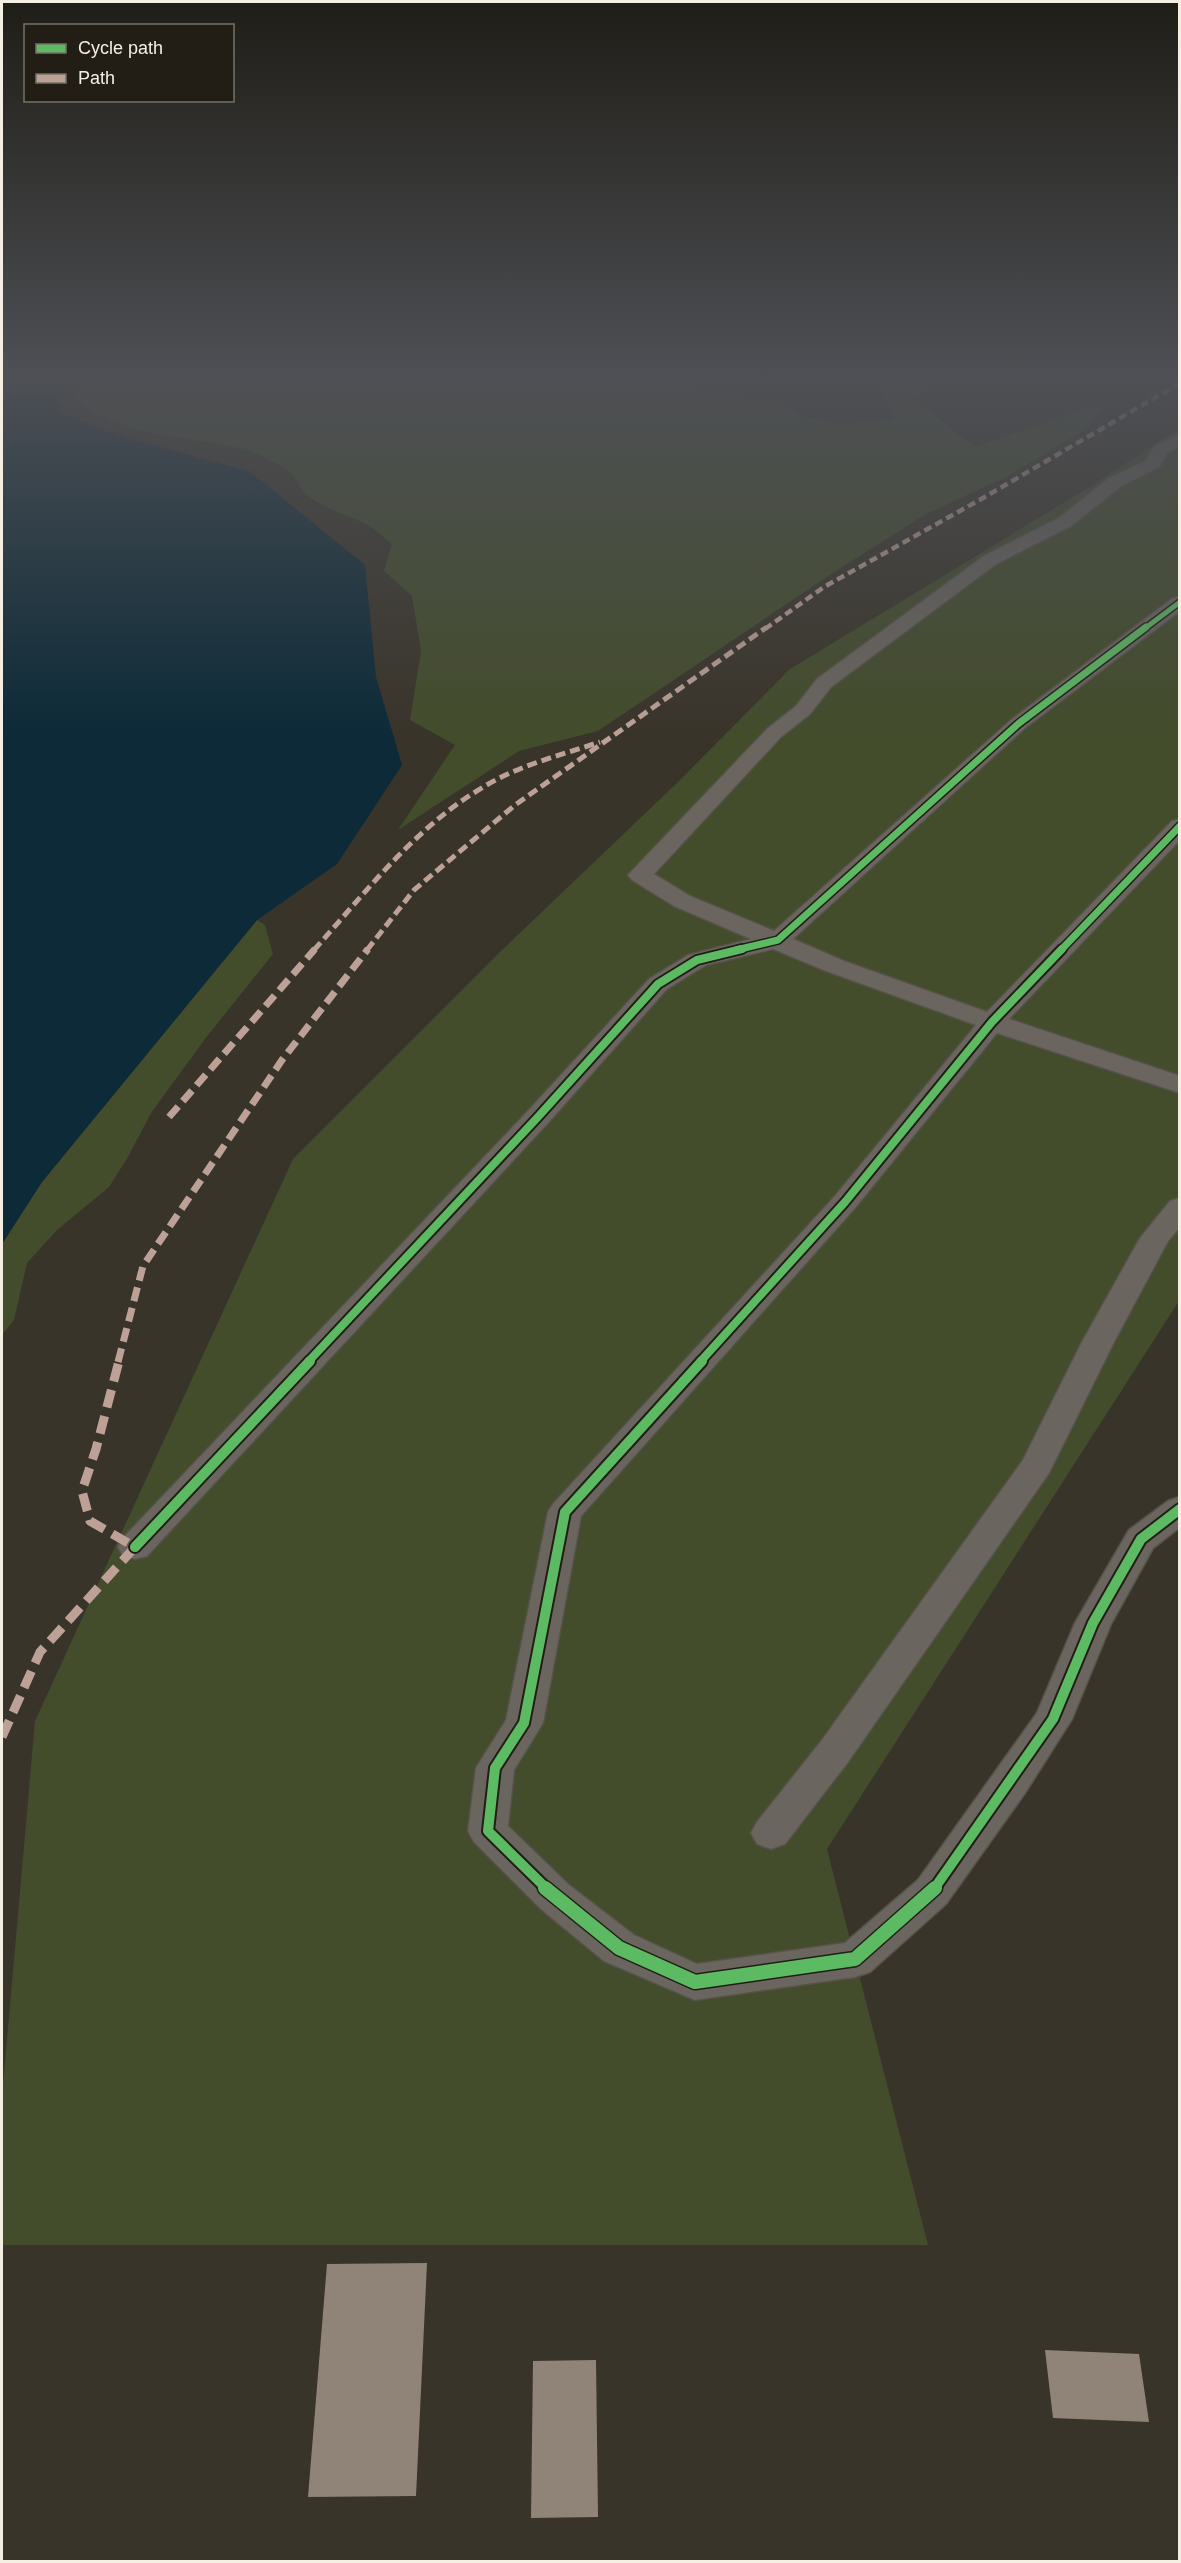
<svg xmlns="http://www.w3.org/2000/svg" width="1181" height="2563" font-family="Arial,sans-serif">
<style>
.green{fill:#434c2b}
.water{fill:#0c2a38}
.building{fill:#8f8477}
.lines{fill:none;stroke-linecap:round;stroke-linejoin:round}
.minor-casing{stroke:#565249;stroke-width:3}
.minor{fill:#6a655f;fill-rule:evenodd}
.quiet-far3{stroke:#bda197;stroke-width:4.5;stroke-dasharray:8 4.5;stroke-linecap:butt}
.quiet-far2{stroke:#bda197;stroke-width:5;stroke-dasharray:10 5;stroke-linecap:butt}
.quiet-far1{stroke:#bda197;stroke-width:7;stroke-dasharray:14 7;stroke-linecap:butt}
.quiet{stroke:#bda197;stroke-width:9;stroke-dasharray:18 9;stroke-linecap:butt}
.cycleway-far4-casing{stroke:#221e16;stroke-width:8}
.cycleway-far3-casing{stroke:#221e16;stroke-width:10}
.cycleway-far2-casing{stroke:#221e16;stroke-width:12}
.cycleway-far1-casing{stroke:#221e16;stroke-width:14}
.cycleway-casing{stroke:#221e16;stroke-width:17}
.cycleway-far4{stroke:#5cba63;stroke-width:5}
.cycleway-far3{stroke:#5cba63;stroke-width:7}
.cycleway-far2{stroke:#5cba63;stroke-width:8}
.cycleway-far1{stroke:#5cba63;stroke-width:10}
.cycleway{stroke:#5cba63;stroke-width:14}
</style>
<rect width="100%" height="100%" fill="#39342a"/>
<!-- green -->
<g class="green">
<path d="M 93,377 L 666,377 L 751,400 L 783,402 L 802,416 L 837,424 L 894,419 L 878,382 L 937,380 L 913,399 L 975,447 L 1104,402 L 1090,426 L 1006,477 L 926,514 L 828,576 L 598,731 L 519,751 L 398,830 L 455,745 L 410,720 L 421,651 L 412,596 L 384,571 L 392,544 C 384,537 375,529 366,524 C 346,514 322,509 305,493 C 299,488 297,480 292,474 C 283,466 264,456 252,452 C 205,435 94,439 72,388 Z"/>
<polygon points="1179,428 1179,1301 827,1849 928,2245 2,2245 2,2096 35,1721 293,1159 501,951 678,782 790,669 1091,486"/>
<polygon points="257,920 265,925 273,954 205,1039 151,1113 128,1157 109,1187 57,1230 27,1263 14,1320 2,1335 2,1244 42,1182"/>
</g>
<!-- water -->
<polygon class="water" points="2,377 77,377 54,391 63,414 127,438 249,471 365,565 376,677 402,765 337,864 257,920 42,1182 2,1244"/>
<!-- building -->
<g class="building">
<polygon points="427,2263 416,2496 308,2497 327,2264"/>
<polygon points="1045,2350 1139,2354 1149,2422 1053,2418"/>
<polygon points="596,2360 598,2517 531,2518 533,2361"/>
</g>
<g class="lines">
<!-- minor casing -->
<g class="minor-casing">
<g id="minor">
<polygon points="1180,433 1180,445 1167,453 1159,467 1121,486 1071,526 996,564 831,687 810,714 781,737 654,874 690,896 774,931 1011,720 1173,598 1180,597 1180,611 1025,728 793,939 844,961 987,1012 1172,821 1180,819 1180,840 1009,1019 1180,1076 1180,1093 997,1033 855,1208 581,1516 543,1723 514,1770 508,1826 569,1885 634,1935 697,1964 845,1943 918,1880 1037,1713 1075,1623 1129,1530 1168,1501 1180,1497 1180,1527 1153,1548 1111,1624 1072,1719 1025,1793 946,1904 870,1972 855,1977 695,2000 604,1961 541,1909 474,1842 468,1831 476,1768 506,1720 548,1512 553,1504 835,1196 976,1025 826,971 773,949 706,965 667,989 547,1124 147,1556 135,1559 123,1556 118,1547 123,1538 527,1112 649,979 688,955 751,939 674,906 632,880 628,875 767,729 796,706 817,679 984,556 1059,518 1109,478 1146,461 1154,447"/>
<polygon points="1180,1198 1180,1227 1168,1241 1114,1342 1049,1473 848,1762 785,1844 771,1849 757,1844 751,1833 757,1822 822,1740 1023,1460 1082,1342 1140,1238 1170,1201"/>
</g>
</g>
<!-- minor -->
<use href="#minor" class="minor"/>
<!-- quiet-far3 -->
<polyline class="quiet-far3" points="765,629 824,587 983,498 1180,383"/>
<!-- quiet-far2 -->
<g class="quiet-far2">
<path d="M 314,950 C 366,892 416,826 485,786 C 520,765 561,755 600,742"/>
<polyline points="367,950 414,890 515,805 767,627"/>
</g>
<!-- quiet-far1 -->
<g class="quiet-far1">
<polyline points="169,1117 315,949"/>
<polyline points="118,1362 143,1266 282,1060 368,949"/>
</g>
<!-- quiet -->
<polyline class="quiet" points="2,1737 40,1652 135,1547 90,1521 82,1491 96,1449 119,1361"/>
<!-- cycleway-far4 casing -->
<g class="cycleway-far4-casing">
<polyline id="cycleway-far4" points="1144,629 1180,602"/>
</g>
<!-- cycleway-far3 casing -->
<g class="cycleway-far3-casing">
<g id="cycleway-far3">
<polyline points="736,950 778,940 1018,724 1146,627"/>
<polyline points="1061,950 1180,826"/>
</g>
</g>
<!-- cycleway-far2 casing -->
<g class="cycleway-far2-casing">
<g id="cycleway-far2">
<polyline points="308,1362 537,1118 658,984 697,960 742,949"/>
<polyline points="700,1362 845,1202 992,1022 1062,949"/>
</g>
</g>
<!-- cycleway-far1 casing -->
<g class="cycleway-far1-casing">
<g id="cycleway-far1">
<polyline points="135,1547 310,1361"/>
<polyline points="547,1889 488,1831 495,1768 524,1723 565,1512 702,1361"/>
<polyline points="934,1889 1053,1719 1093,1623 1141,1539 1180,1509"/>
</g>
</g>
<!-- cycleway casing -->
<g class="cycleway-casing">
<polyline id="cycleway" points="545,1888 619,1948 695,1982 855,1959 935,1888"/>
</g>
<!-- cycleway-far4 -->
<use href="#cycleway-far4" class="cycleway-far4"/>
<!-- cycleway-far3 -->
<use href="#cycleway-far3" class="cycleway-far3"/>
<!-- cycleway-far2 -->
<use href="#cycleway-far2" class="cycleway-far2"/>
<!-- cycleway-far1 -->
<use href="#cycleway-far1" class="cycleway-far1"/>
<!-- cycleway -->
<use href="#cycleway" class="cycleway"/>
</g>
<!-- sky -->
<linearGradient id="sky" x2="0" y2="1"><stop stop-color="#1f1d17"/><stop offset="0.51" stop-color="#4e5055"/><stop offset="1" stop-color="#4e5055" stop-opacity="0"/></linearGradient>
<rect width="1181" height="736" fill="url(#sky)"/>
<!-- border -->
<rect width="1181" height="2563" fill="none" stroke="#f4eee3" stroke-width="6"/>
<!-- legend -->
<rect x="24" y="24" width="210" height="78" fill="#221e16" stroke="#767168" stroke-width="1.5"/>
<rect x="36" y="44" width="30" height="9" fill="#5cba63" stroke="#767168" stroke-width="1.5"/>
<text x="78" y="54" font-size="18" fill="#f4eee3">Cycle path</text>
<rect x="36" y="74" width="30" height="9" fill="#bda197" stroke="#767168" stroke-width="1.5"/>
<text x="78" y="84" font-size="18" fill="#f4eee3">Path</text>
</svg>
